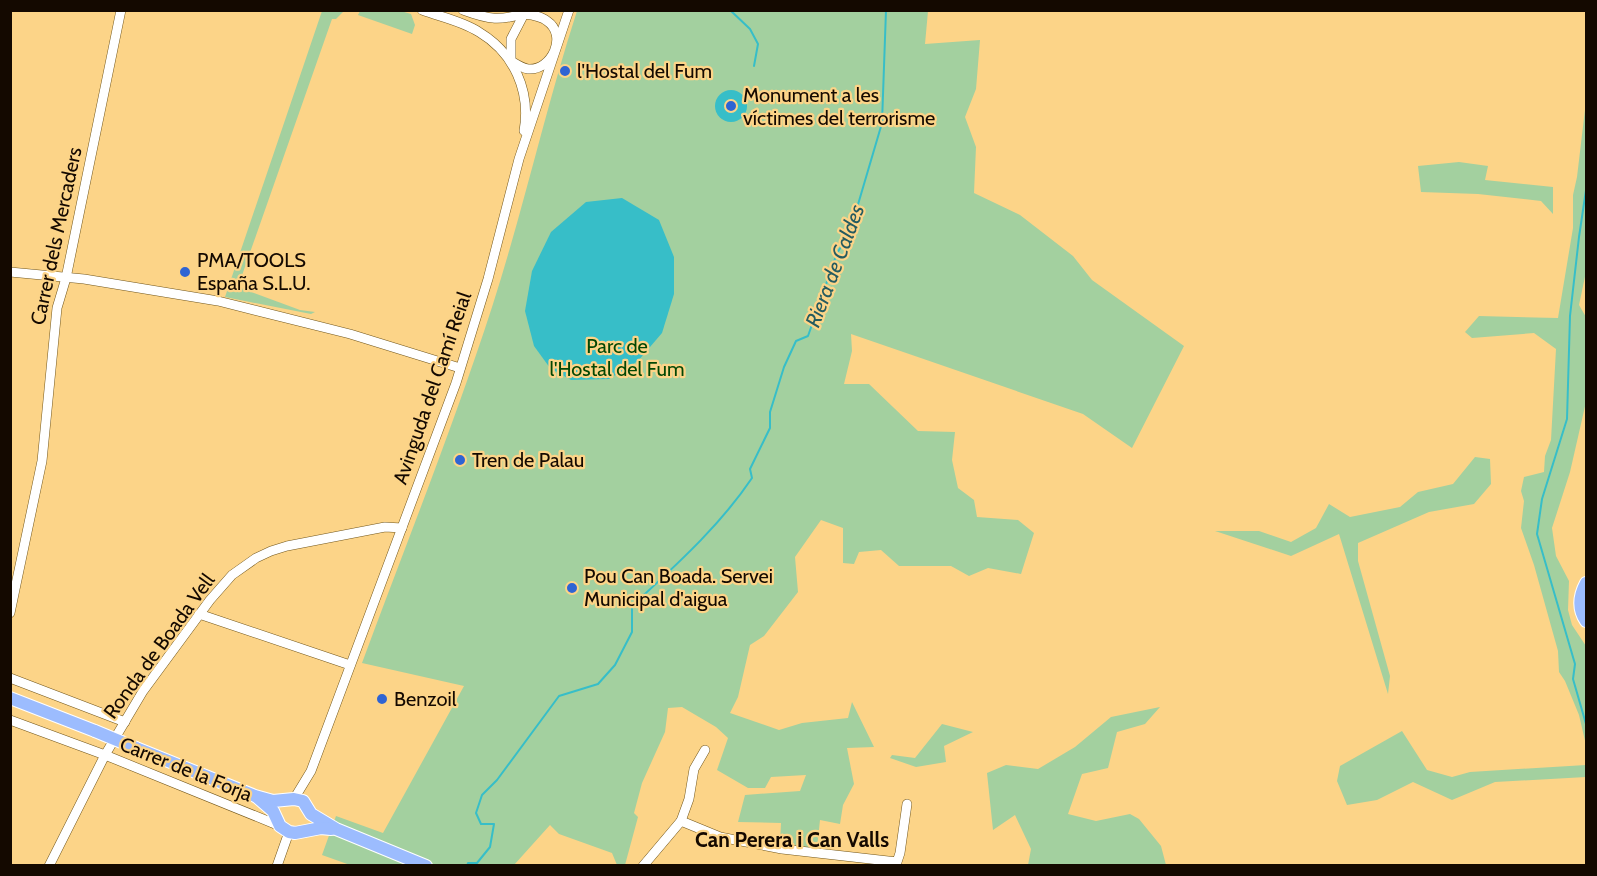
<svg xmlns="http://www.w3.org/2000/svg" width="1597" height="876" font-family="Cabin,sans-serif">
<style>
.green{fill:#a3d09f}
.water{fill:#37bec8}
.lines{fill:none;stroke-linecap:round;stroke-linejoin:round}
.stream{stroke:#37bec8;stroke-width:2}
.minor-casing{stroke:#73571b;stroke-width:10}
.major-casing{stroke:#fff;stroke-width:14}
.minor{stroke:#fff;stroke-width:9}
.major{stroke:#9cbcfe;stroke-width:12}
.major-bridge-casing{stroke:#fff;stroke-width:14;stroke-linecap:butt}
.major-bridge{stroke:#9cbcfe;stroke-width:12}
.poi-dot{fill:#2f64d3;stroke:#fcd488;stroke-width:2}
.labels{text-anchor:middle;stroke-width:4.5;stroke-linejoin:round;paint-order:stroke}
.poi-label{font-size:20px;fill:#140900;stroke:#fcd488;text-anchor:start}
.street-label{font-size:20px;fill:#140900;stroke:#fcd488}
.park-label{font-size:20px;fill:#034704;stroke:#fcd488}
.water-label{font-size:21px;font-style:italic;fill:#255b60;stroke:#fcd488}
.neighbourhood-label{font-size:21px;font-weight:bold;fill:#140900;stroke:#fcd488}
</style>
<rect width="100%" height="100%" fill="#fcd488"/>
<!-- green -->
<g class="green">
<polygon points="322,11 344,11 336,19 332,19 240,281 240,287 243,289 300,310 315,312 311,314 225,297"/>
<polygon points="360,11 401,11 411,14 415,25 412,34 358,15"/>
<path d="M 577,11 L 928,11 L 925,44 L 980,40 L 976,89 L 965,117 L 976,147 L 974,193 L 1020,215 L 1073,256 L 1092,280 L 1184,346 L 1132,448 L 1083,414 L 851,334 L 852,351 L 844,384 L 869,384 L 918,431 L 955,432 L 952,460 L 958,488 L 974,500 L 977,517 L 1018,520 L 1034,533 L 1021,574 L 988,568 L 969,576 L 951,566 L 899,566 L 881,550 L 859,552 L 854,564 L 843,563 L 843,528 L 821,520 L 795,557 L 798,592 L 764,636 L 750,645 L 738,697 L 730,713 L 779,730 L 802,723 L 848,718 L 852,702 L 874,747 L 847,748 L 854,784 L 843,805 L 840,824 L 820,820 L 817,848 L 780,844 L 781,823 L 738,822 L 745,795 L 800,791 L 806,775 L 771,777 L 765,788 L 748,788 L 717,770 L 728,738 L 716,727 L 682,707 L 668,708 L 665,732 L 642,783 L 634,813 L 638,817 L 625,865 L 617,865 L 612,853 L 559,834 L 550,825 L 514,865 L 350,865 L 322,855 L 336,816 L 383,833 L 464,686 L 362,663 C 406,544 454,425 493,304 C 524,207 546,107 577,11 Z"/>
<polygon points="1586,101 1586,272 1579,305 1586,317 1586,402 1570,472 1552,528 1556,556 1569,581 1568,610 1572,625 1586,646 1586,745 1579,715 1565,681 1559,672 1558,651 1534,565 1521,528 1524,501 1521,491 1524,477 1544,472 1545,456 1551,440 1556,349 1534,333 1472,338 1465,332 1479,316 1558,318 1573,228 1573,195 1577,177"/>
<polygon points="1459,162 1488,166 1485,180 1553,187 1553,214 1541,201 1478,194 1421,192 1418,166"/>
<polygon points="1475,457 1490,459 1491,484 1474,504 1429,512 1358,543 1358,561 1390,676 1388,694 1339,534 1291,556 1215,531 1259,531 1291,542 1316,528 1329,504 1350,517 1400,507 1418,492 1453,484"/>
<polygon points="1160,707 1145,724 1117,732 1108,768 1082,774 1068,814 1096,821 1130,814 1139,819 1161,846 1166,865 1028,865 1031,849 1015,815 993,830 987,773 1006,765 1038,769 1075,747 1111,717"/>
<polygon points="942,724 973,732 944,746 946,762 916,767 890,758 892,755 915,758"/>
<polygon points="1402,731 1427,770 1452,777 1470,772 1586,765 1586,777 1495,782 1452,800 1413,782 1377,800 1347,805 1337,781 1340,766"/>
</g>
<!-- water -->
<g class="water">
<circle cx="731" cy="106" r="16"/>
<polygon points="622,198 659,220 674,257 674,294 662,333 638,361 609,379 571,380 550,368 534,346 525,311 532,271 551,232 586,202"/>
</g>
<g class="lines">
<!-- stream -->
<g class="stream">
<polyline points="730,10 750,29 758,44 754,66"/>
<polyline points="1586,190 1579,237 1570,316 1567,419 1542,499 1537,534 1575,664 1573,679 1586,724"/>
<path d="M 467,866 L 468,863 L 477,863 L 490,847 L 494,824 L 481,824 L 476,813 L 482,795 L 497,780 L 559,696 L 598,684 L 615,665 L 632,632 L 632,606 C 675,566 719,527 752,478 L 750,469 L 770,428 L 770,412 L 784,367 L 796,341 L 808,336 L 837,253 L 849,235 L 882,123 L 886,10"/>
</g>
<!-- minor casing -->
<g class="minor-casing">
<g id="minor">
<path d="M 422,10 C 441,17 462,21 479,32 C 514,53 531,91 524,131"/>
<path d="M 463,10 C 490,20 499,21 527,13"/>
<path d="M 524,14 C 532,15 541,16 547,21 C 568,35 552,71 528,69 C 522,68 516,64 511,61 L 511,39 Z"/>
<polyline points="10,272 84,279 218,301 350,334 460,368"/>
<polyline points="10,613 42,461 57,308 66,278 121,10"/>
<polyline points="199,614 350,665"/>
<polyline points="10,678 125,722"/>
<polyline points="10,720 105,755 280,826"/>
<polyline points="294,799 311,771 456,383 488,279 519,159 569,10"/>
<polyline points="681,821 720,837 782,849 897,862 900,853 907,804"/>
<polyline points="49,866 105,755 143,691 210,600 232,575 256,558 271,551 287,546 385,527 402,528"/>
<polyline points="277,866 289,832"/>
<polyline points="643,866 681,821 689,799 694,769 705,750"/>
</g>
</g>
<!-- major casing -->
<g class="major-casing">
<g id="major">
<path d="M 1586,583 C 1579,596 1578,609 1586,621"/>
<polyline points="10,698 95,731"/>
<polyline points="136,748 255,796 273,801 294,799 303,801 311,814 336,829 426,866"/>
<polyline points="258,798 273,811 280,826 289,832 295,833 321,828 331,829"/>
</g>
</g>
<!-- minor -->
<use href="#minor" class="minor"/>
<!-- major -->
<use href="#major" class="major"/>
<!-- major-bridge casing -->
<g class="major-bridge-casing">
<polyline id="major-bridge" points="95,731 136,748"/>
</g>
<!-- major-bridge -->
<use href="#major-bridge" class="major-bridge"/>
</g>
<!-- markers -->
<g class="poi-dot">
<circle cx="565" cy="71" r="6"/>
<circle cx="731" cy="106" r="6"/>
<circle cx="185" cy="272" r="6"/>
<circle cx="460" cy="460" r="6"/>
<circle cx="572" cy="588" r="6"/>
<circle cx="382" cy="699" r="6"/>
</g>
<g class="labels">
<!-- poi labels -->
<g class="poi-label">
<text x="577" y="78">l'Hostal del Fum</text>
<text x="743" y="102">Monument a les<tspan x="743" dy="23">víctimes del terrorisme</tspan></text>
<text x="197" y="267">PMA/TOOLS<tspan x="197" dy="23">España S.L.U.</tspan></text>
<text x="472" y="467">Tren de Palau</text>
<text x="584" y="583">Pou Can Boada. Servei<tspan x="584" dy="23">Municipal d'aigua</tspan></text>
<text x="394" y="706">Benzoil</text>
</g>
<!-- street labels -->
<g class="street-label">
<text transform="translate(56 236) rotate(-78)" y="7">Carrer dels Mercaders</text>
<text transform="translate(432 388) rotate(-71)" y="7">Avinguda del Camí Reial</text>
<text transform="translate(159 646) rotate(-54)" y="7">Ronda de Boada Vell</text>
<text transform="translate(186 769) rotate(22)" y="7">Carrer de la Forja</text>
</g>
<!-- park labels -->
<g class="park-label">
<text x="617" y="353">Parc de<tspan x="617" dy="23">l'Hostal del Fum</tspan></text>
</g>
<!-- water labels -->
<g class="water-label">
<text transform="translate(835 266) rotate(-69)" y="7">Riera de Caldes</text>
</g>
<!-- neighbourhood labels -->
<g class="neighbourhood-label">
<text x="792" y="847">Can Perera i Can Valls</text>
</g>
</g>
<!-- border -->
<rect width="1597" height="876" fill="none" stroke="#140900" stroke-width="24"/>
</svg>
